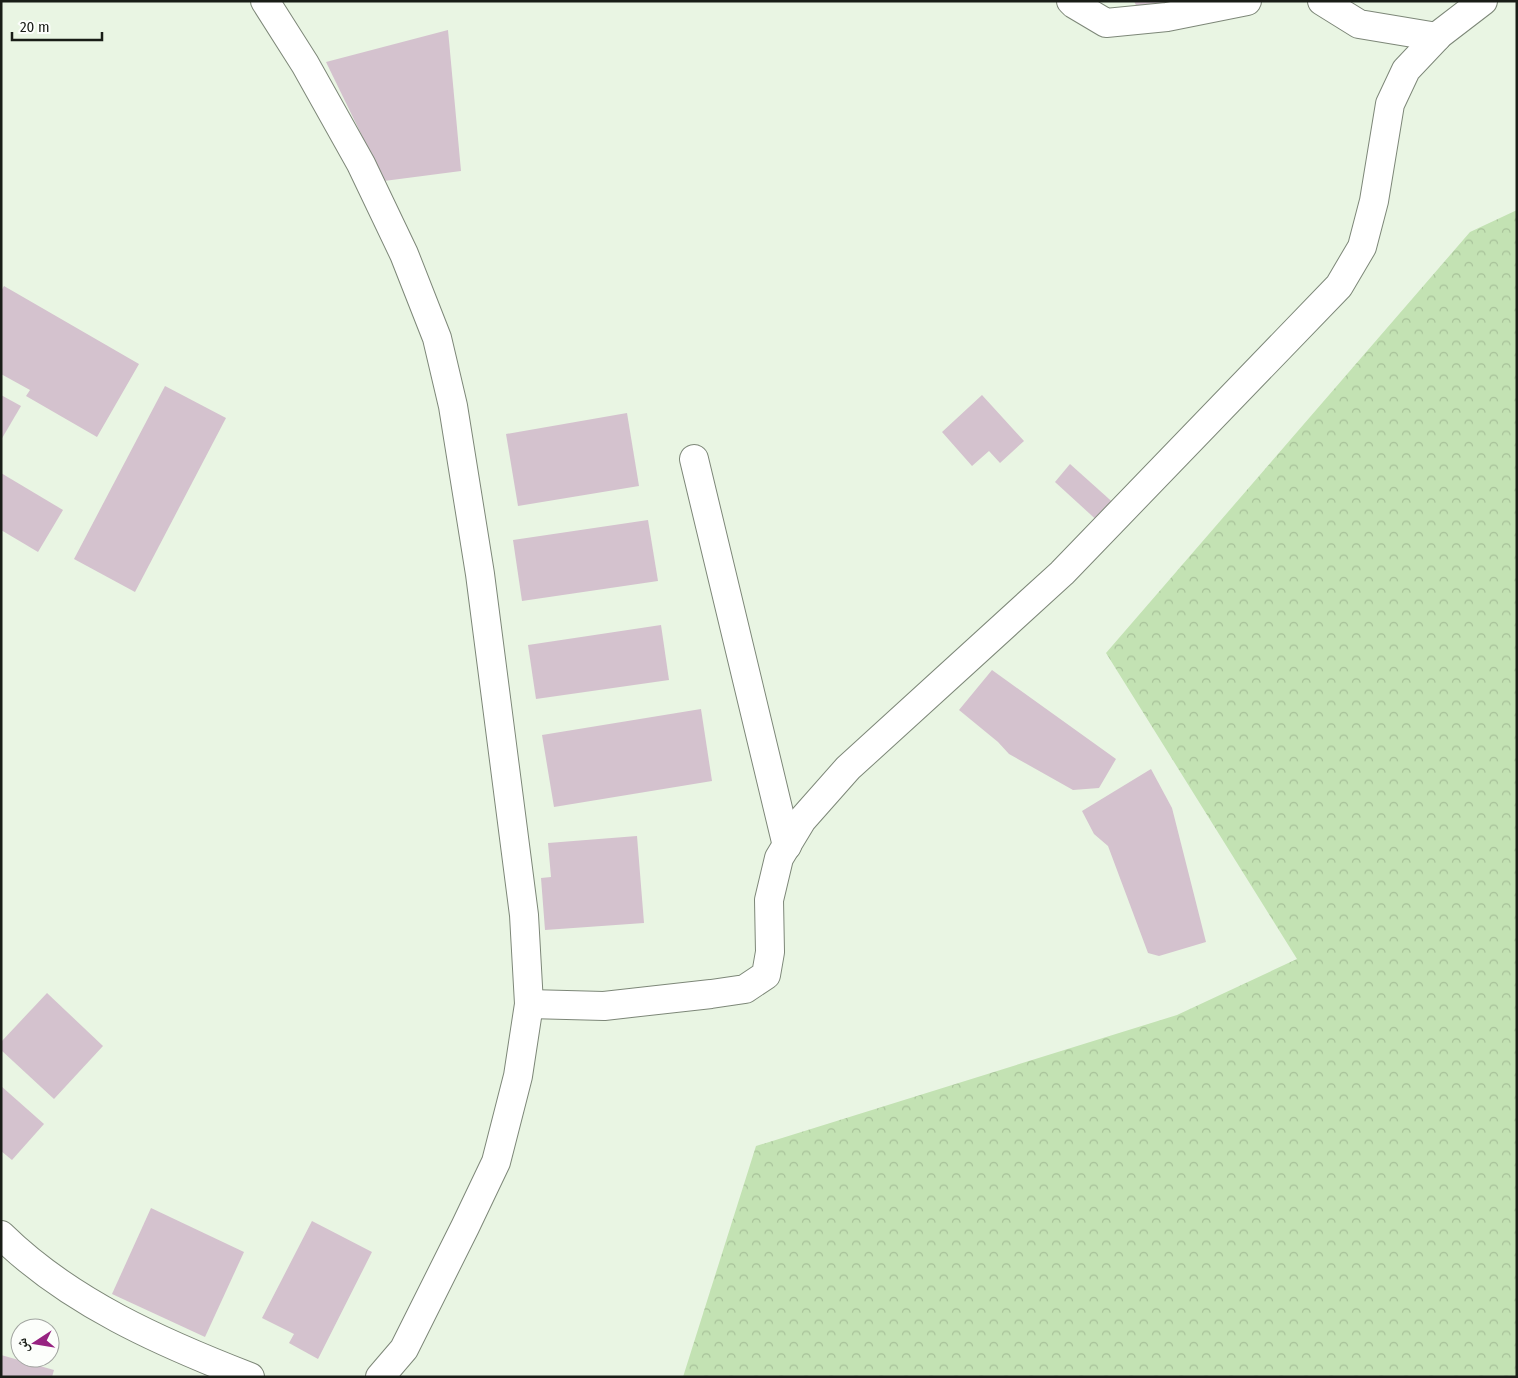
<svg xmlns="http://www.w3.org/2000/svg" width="1518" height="1378" font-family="'Fira Sans Condensed','Noto Naskh Arabic',sans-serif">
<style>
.forest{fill:url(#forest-crowns)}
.building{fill:#d4c2ce}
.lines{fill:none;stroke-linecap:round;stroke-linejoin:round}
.minor-casing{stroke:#7d8778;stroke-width:30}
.minor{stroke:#fff;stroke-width:28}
</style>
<defs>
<pattern id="forest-crowns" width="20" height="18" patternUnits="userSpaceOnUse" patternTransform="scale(1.25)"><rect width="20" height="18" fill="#c3e2b3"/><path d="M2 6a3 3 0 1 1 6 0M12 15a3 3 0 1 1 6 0" fill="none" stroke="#a7c199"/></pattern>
</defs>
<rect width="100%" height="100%" fill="#e9f5e3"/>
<!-- forest -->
<polygon class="forest" points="1517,210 1517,1377 683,1377 756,1146 1177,1015 1297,959 1106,653 1470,232"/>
<!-- building -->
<g class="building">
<polygon points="1134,1 1180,1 1141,16"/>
<polygon points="448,30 461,171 384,181 326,62"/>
<polygon points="4,286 139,364 97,437 26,396 30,390 1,374 1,291"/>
<polygon points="165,386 226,418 135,592 74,559"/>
<polygon points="1,395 21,406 1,440"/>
<polygon points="982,395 1024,441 1000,463 989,451 972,466 942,432"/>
<polygon points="627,413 639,486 518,506 506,434"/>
<polygon points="1070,464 1118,507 1102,525 1055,482"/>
<polygon points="1,473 63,510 38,552 1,530"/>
<polygon points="648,520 658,581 522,601 513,540"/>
<polygon points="661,625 669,680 536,699 528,645"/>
<polygon points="992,670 1116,759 1099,788 1073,790 1009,754 998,742 959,710"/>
<polygon points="701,709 712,781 554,807 542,735"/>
<polygon points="1151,769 1172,808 1206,942 1159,956 1148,953 1108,846 1094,834 1082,811"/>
<polygon points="637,836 644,923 545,930 541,878 551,877 548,843"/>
<polygon points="47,993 103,1046 54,1099 1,1050 1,1042"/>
<polygon points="1,1086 44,1124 12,1160 1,1151"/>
<polygon points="151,1208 244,1252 205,1337 112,1294"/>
<polygon points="312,1221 372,1252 318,1359 289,1343 294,1334 262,1318"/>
<polygon points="1,1355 54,1370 52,1377 1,1377"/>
</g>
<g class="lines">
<!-- minor casing -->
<g class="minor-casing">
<g id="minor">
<polyline points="265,1 305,64 361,164 404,254 437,338 453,406 480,574 524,915 529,1004 518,1076 496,1162 465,1227 404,1349 380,1377"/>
<polyline points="1071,1 1074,4 1106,23 1167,17 1247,1"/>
<polyline points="1322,1 1359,24 1437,37"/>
<polyline points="694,459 787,846"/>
<polyline points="529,1004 604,1006 711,994 745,989 766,975 770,952 769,900 779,858 802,820 848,768 1062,573 1339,286 1362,247 1374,201 1390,104 1406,70 1440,34 1483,1"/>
<path d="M 1,1235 C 69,1302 162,1343 250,1377"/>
</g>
</g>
<!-- minor -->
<use href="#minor" class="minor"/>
</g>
<!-- border -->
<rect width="1518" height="1378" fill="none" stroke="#191d17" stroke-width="5"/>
<!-- north arrow -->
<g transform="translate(35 1343) rotate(258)"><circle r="24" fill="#fcfefb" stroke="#a1a4a0"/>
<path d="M0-4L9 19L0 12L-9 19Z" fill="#972381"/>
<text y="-8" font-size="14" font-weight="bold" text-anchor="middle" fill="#191d17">ش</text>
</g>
<!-- scale -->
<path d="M12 32v8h90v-8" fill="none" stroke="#191d17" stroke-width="2.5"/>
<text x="20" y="32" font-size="15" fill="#191d17" stroke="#fcfefb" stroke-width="4" paint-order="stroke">20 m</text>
</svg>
